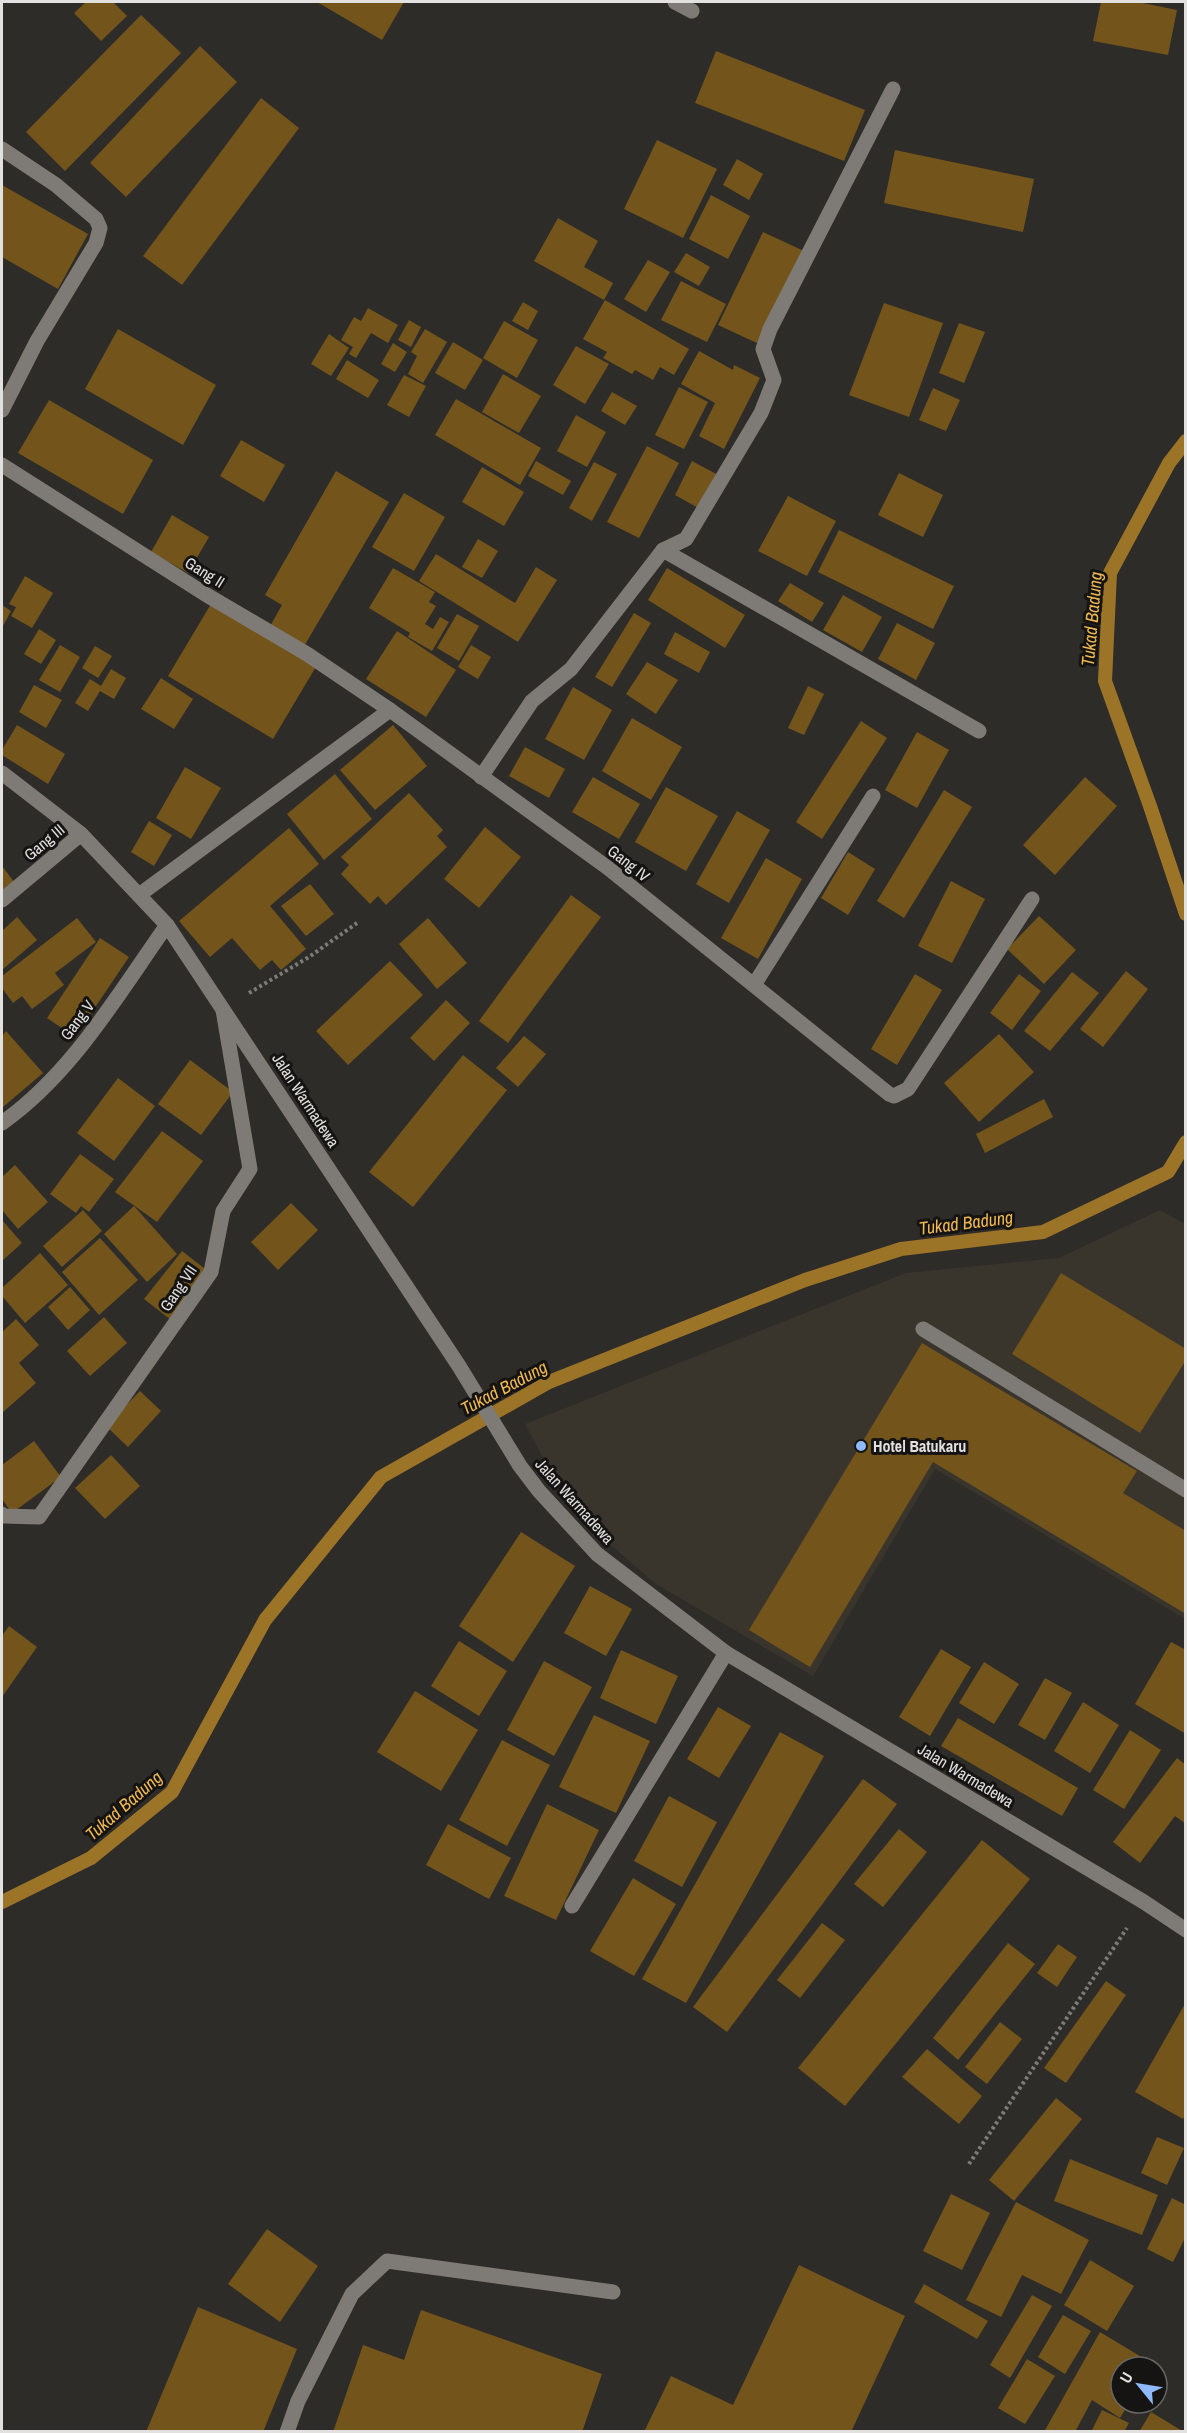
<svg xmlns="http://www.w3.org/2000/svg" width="1187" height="2433" font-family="'Archivo Narrow',sans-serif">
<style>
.built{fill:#3a352c}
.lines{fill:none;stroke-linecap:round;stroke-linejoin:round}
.stream{stroke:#9c7428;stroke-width:14}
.building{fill:#73541b}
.path{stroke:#7d7b78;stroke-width:4;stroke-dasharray:3 3;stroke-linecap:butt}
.service{stroke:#7e7b76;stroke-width:15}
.minor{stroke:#7e7b76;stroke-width:15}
.tertiary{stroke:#7e7b76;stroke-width:15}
.poi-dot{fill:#8eb9fd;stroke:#151412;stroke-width:2}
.labels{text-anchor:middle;stroke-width:6;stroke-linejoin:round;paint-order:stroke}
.street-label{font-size:16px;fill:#e3e1df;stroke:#151412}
.poi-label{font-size:16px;font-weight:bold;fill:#e3e1df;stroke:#151412;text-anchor:start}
.water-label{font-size:18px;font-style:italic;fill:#f1b953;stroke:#151412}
</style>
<rect width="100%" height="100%" fill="#2e2c28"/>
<!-- built -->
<polygon class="built" points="1160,1210 1185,1224 1185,1619 935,1469 813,1676 656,1584 611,1545 557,1484 525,1424 906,1273 1059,1258"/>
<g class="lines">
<!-- stream -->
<g class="stream">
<polyline points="1186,441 1169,463 1110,573 1105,681 1150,806 1186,914"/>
<polyline points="2,1902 91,1858 172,1792 265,1620 381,1477 549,1382 805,1280 901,1249 1043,1232 1168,1172 1186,1142"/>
</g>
</g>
<!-- building -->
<g class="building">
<polygon points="86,2 113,2 127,16 101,41 74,13"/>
<polygon points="317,2 404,2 382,40"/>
<polygon points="1101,2 1138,2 1177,10 1168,55 1093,41"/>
<polygon points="141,15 181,53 65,171 26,132"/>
<polygon points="200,46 237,82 126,197 90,163"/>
<polygon points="716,51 865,110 844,161 695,103"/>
<polygon points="261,98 299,128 182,285 143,256"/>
<polygon points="657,140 717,169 683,238 624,209"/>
<polygon points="895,150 1034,179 1023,232 884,203"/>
<polygon points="737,159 763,174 749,200 723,185"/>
<polygon points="2,185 88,234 58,289 2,257"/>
<polygon points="711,195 750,216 728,259 689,239"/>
<polygon points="558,218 598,241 584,267 613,283 604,300 534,261"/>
<polygon points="763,232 804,251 759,344 718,325"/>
<polygon points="686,253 710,267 699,286 674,272"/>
<polygon points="648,260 670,272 646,312 624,299"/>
<polygon points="681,281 726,304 707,342 661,320"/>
<polygon points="605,300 689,349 674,375 660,367 653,380 635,370 632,374 603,358 607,352 583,339"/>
<polygon points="523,302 538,311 528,330 512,321"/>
<polygon points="884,303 943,323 909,417 849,395"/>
<polygon points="368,308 398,325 388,343 371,333 356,358 349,354 353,347 341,340 354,317 361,321"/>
<polygon points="409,320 421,327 411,347 398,340"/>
<polygon points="504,321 538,340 517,378 483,358"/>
<polygon points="959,323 985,332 964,383 939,373"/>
<polygon points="118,329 216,385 183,445 85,389"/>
<polygon points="425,329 447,342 423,383 408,374 417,356 411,352"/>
<polygon points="329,334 349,348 331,376 311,364"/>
<polygon points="453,342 483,360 465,390 435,373"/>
<polygon points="393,343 407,352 395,372 381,364"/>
<polygon points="576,346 609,364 585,404 553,385"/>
<polygon points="699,351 733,370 734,365 760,378 724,449 699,436 715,403 681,384"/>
<polygon points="347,360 379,380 368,398 336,379"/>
<polygon points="503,374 541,396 519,433 482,412"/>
<polygon points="404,375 426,386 409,417 387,405"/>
<polygon points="679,387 708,402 684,449 655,435"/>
<polygon points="933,388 960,400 946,431 919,420"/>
<polygon points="612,392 637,406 625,425 601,411"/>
<polygon points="456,399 541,448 520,485 435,435"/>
<polygon points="49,400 153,460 123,514 18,453"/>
<polygon points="576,415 606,432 587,467 557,451"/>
<polygon points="241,440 285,465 264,502 220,476"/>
<polygon points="647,446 679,463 639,538 607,522"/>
<polygon points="536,461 571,481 563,495 528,476"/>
<polygon points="692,461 720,476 702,510 675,495"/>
<polygon points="594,462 617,474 592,521 569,508"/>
<polygon points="482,467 524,492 504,526 462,502"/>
<polygon points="336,471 389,502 303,648 269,628 282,605 265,595"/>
<polygon points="899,473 943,495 923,537 878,515"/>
<polygon points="404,493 445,517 414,571 372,547"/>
<polygon points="788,496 836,521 807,576 758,551"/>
<polygon points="172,515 209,537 188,573 151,552"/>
<polygon points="839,530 954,586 933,629 818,572"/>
<polygon points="478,539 498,551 482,578 462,567"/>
<polygon points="436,554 515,603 536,567 557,580 518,642 419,581"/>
<polygon points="393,568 435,592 429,602 436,606 425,624 433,629 440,617 449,622 432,651 408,637 410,633 369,608"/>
<polygon points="667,568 745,615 725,648 648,600"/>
<polygon points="25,576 53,593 32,628 11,616 16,607 9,604"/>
<polygon points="790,583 824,603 812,622 778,601"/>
<polygon points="843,595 882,617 862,652 823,630"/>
<polygon points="211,604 317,665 273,739 168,676"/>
<polygon points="2,605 11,611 2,628"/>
<polygon points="634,613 651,623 612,687 595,677"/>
<polygon points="457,614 479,626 459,661 437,648"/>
<polygon points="897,623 935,643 916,680 878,659"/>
<polygon points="39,629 56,640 41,664 24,654"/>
<polygon points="397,631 456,670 426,717 366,679"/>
<polygon points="675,632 710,652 699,673 664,654"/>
<polygon points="60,645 80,657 60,692 39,680"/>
<polygon points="471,645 491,657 478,679 458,667"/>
<polygon points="95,646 112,656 98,678 82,668"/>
<polygon points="647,662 678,680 656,714 626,694"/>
<polygon points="111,669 126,678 114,699 100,691 88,711 75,703 90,679 101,686"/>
<polygon points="161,678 193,699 174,729 141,709"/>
<polygon points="34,685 62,700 46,728 19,712"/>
<polygon points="808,686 824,694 804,735 788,728"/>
<polygon points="573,687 612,710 584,760 545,739"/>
<polygon points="632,718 682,747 651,800 602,771"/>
<polygon points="861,721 887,738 822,839 796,822"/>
<polygon points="17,725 65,754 48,784 2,755 2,750"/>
<polygon points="393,725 427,766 375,810 340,770"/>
<polygon points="917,732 949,750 917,808 885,790"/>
<polygon points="525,747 565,769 549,798 509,776"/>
<polygon points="185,767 221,788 191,839 156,818"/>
<polygon points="335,774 372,819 324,860 287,814"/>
<polygon points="593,777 640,804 619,839 572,812"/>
<polygon points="1085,777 1117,806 1055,875 1023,845"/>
<polygon points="666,787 718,816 686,871 635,842"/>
<polygon points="944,790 972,807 904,918 877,901"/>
<polygon points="409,793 443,830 437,836 447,847 386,905 378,896 370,904 341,874 349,865 341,857"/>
<polygon points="737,811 770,830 729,903 696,884"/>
<polygon points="149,821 172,835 154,866 131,852"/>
<polygon points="485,827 521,857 479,908 444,879"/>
<polygon points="289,828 319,864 270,906 306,949 281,970 272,960 260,970 232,938 210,957 179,921"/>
<polygon points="848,852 875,869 848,915 821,898"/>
<polygon points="766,858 802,879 758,959 721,938"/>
<polygon points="2,866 15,883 2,895"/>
<polygon points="951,881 985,899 952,963 918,946"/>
<polygon points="310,884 334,914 306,936 281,906"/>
<polygon points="571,895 601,917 508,1043 479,1021"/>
<polygon points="1039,916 1076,950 1044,984 1007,949"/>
<polygon points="17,917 37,940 2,970 2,931"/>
<polygon points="77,918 96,942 55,973 64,985 32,1009 22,996 13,1003 2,988 2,976"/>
<polygon points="428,918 467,963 437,989 399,944"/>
<polygon points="100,938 129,957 75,1037 47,1018"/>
<polygon points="390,961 423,995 348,1065 316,1031"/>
<polygon points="1126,971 1148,989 1103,1047 1080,1029"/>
<polygon points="1072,972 1099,993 1050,1051 1024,1031"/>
<polygon points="915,974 942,990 897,1065 871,1049"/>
<polygon points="1019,974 1041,991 1012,1030 990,1013"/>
<polygon points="446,1000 470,1023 434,1061 410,1038"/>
<polygon points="6,1031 43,1073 3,1107 2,1104 2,1036"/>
<polygon points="999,1034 1034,1072 979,1122 944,1083"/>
<polygon points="524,1036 546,1054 518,1087 496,1068"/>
<polygon points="463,1055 507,1090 413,1207 369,1172"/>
<polygon points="190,1060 233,1092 201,1135 158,1104"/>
<polygon points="118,1078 155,1106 114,1161 77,1133"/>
<polygon points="1044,1099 1053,1117 985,1153 976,1134"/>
<polygon points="162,1131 203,1161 157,1222 115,1192"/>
<polygon points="80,1154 114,1179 89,1212 81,1206 76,1213 50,1194"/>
<polygon points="15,1165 48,1202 18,1229 2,1210 2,1177"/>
<polygon points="291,1203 318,1230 278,1270 251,1242"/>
<polygon points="134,1206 177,1254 147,1282 104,1234"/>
<polygon points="83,1210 102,1231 62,1267 43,1246"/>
<polygon points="2,1220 22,1243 2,1261"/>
<polygon points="100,1238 138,1280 99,1315 62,1272"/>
<polygon points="182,1251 209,1272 171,1320 144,1299"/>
<polygon points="40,1253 68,1285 25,1323 2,1296 2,1288"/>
<polygon points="1061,1273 1186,1349 1186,1360 1140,1433 1012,1354"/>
<polygon points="70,1287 90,1310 68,1330 48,1307"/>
<polygon points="104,1317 127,1343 90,1376 67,1351"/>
<polygon points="16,1319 39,1345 19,1363 36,1383 2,1413 2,1332"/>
<polygon points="922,1343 1137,1471 1123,1493 1186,1531 1186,1614 933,1462 810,1667 749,1630"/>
<polygon points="140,1391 161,1411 128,1447 106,1426"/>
<polygon points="34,1441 61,1477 12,1513 2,1499 2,1465"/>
<polygon points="111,1455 140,1486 105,1519 75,1488"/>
<polygon points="521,1532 575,1566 513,1662 459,1626"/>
<polygon points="590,1586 632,1609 606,1656 564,1633"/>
<polygon points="9,1626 37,1647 2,1697 2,1636"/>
<polygon points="459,1641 507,1671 479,1716 431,1686"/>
<polygon points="1171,1642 1186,1650 1186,1734 1135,1704"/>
<polygon points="941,1649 971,1667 930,1736 899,1717"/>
<polygon points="621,1650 678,1676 656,1724 600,1698"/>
<polygon points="544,1661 592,1687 554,1756 507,1730"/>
<polygon points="984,1662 1019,1684 994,1724 959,1703"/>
<polygon points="1045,1678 1072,1693 1045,1740 1018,1725"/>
<polygon points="415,1691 478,1730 441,1791 377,1752"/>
<polygon points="1083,1702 1119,1725 1090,1773 1054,1751"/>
<polygon points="718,1707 751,1726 719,1778 687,1759"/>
<polygon points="594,1715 650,1741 616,1813 559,1787"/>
<polygon points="958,1718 1078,1788 1062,1816 941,1746"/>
<polygon points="1130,1730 1161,1750 1124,1809 1093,1790"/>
<polygon points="780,1732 824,1756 686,2003 642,1979"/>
<polygon points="502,1740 550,1765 507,1846 459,1820"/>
<polygon points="1177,1758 1186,1765 1186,1824 1175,1816 1140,1863 1113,1842"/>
<polygon points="863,1779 897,1804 727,2032 693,2007"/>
<polygon points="669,1796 717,1822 682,1887 634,1861"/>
<polygon points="547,1804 599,1830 556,1920 504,1896"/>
<polygon points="448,1824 511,1858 489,1899 426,1865"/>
<polygon points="899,1829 927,1852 883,1907 854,1884"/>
<polygon points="982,1840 1030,1879 845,2106 798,2068"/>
<polygon points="633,1878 676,1904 634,1976 590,1951"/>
<polygon points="822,1923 845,1940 800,1998 777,1980"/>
<polygon points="1008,1943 1035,1964 958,2060 933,2038"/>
<polygon points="1058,1944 1077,1957 1057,1987 1037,1973"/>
<polygon points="1106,1981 1126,1995 1066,2083 1044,2068"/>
<polygon points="1186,2002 1186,2114 1183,2119 1135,2092"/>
<polygon points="1000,2022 1022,2039 987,2084 965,2067"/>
<polygon points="927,2049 982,2096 959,2124 902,2077"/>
<polygon points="1056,2098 1082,2119 1014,2201 989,2180"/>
<polygon points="1157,2137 1184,2148 1167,2185 1141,2173"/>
<polygon points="1070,2159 1158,2195 1142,2235 1054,2201"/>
<polygon points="951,2194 990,2213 962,2270 923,2251"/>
<polygon points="1172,2198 1186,2205 1186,2236 1173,2262 1147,2249"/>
<polygon points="1016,2202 1089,2240 1061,2294 1022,2275 1001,2317 966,2300"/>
<polygon points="267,2229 318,2266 280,2322 228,2284"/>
<polygon points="1090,2260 1134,2286 1107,2331 1064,2305"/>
<polygon points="799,2265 905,2316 851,2432 644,2432 671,2376 733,2405"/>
<polygon points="924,2284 988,2321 977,2339 914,2302"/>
<polygon points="1032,2295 1052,2306 1010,2378 990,2365"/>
<polygon points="198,2307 297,2349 263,2432 146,2432"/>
<polygon points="421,2310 602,2374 582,2432 333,2432 363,2345 404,2360"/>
<polygon points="1063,2315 1091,2331 1065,2374 1038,2357"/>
<polygon points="1100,2332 1153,2364 1151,2367 1121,2367 1121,2403 1129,2403 1120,2418 1092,2400 1075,2432 1044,2432"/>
<polygon points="1027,2359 1055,2376 1025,2424 998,2408"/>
<polygon points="1102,2410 1129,2423 1124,2432 1091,2432"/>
<polygon points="1151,2412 1184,2432 1139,2432"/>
</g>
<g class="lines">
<!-- path -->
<g class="path">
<polyline points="249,993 309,957 357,923"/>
<polyline points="969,2164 1127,1928"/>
</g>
<!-- service -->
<g class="service">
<polyline points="923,1329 1186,1490"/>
<polyline points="287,2432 298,2401 352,2294 387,2261 613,2292"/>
</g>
<!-- minor -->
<g class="minor">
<polyline points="675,2 692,11"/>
<polyline points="2,149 56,185 96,219 100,228 96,243 37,341 2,410"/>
<polyline points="2,465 205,594 307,654 390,710 608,868 889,1094 894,1096 908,1089 1032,899"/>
<polyline points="663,550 979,731"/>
<polyline points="481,777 532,701 571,669 663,550 686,539 761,413 774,380 763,349 770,329 893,89"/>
<polyline points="139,895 390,710"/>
<polyline points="2,900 81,834"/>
<polyline points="754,985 873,796"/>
<path d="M 2,1123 C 72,1074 118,994 167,925"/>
<polyline points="2,1514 3,1516 39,1517 211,1272 223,1211 250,1169 223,1010"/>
<polyline points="572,1906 726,1653"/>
</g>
<!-- tertiary -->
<polyline class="tertiary" points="2,773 81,834 167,925 459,1366 520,1466 539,1491 597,1554 726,1653 1144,1902 1186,1930"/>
</g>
<!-- markers -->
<circle class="poi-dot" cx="861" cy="1446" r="6"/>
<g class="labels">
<!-- street labels -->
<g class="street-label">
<text transform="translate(205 572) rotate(32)" y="6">Gang II</text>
<text transform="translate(44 842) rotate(-40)" y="6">Gang III</text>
<text transform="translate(629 863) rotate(38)" y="6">Gang IV</text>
<text transform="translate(77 1020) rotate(-53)" y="6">Gang V</text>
<text transform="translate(306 1100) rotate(57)" y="6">Jalan Warmadewa</text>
<text transform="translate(178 1288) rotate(-56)" y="6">Gang VII</text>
<text transform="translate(575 1501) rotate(48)" y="6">Jalan Warmadewa</text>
<text transform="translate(966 1775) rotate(31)" y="6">Jalan Warmadewa</text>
</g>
<!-- poi labels -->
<g class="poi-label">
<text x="873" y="1452">Hotel Batukaru</text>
</g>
<!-- water labels -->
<g class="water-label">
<text transform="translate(1092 619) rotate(-85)" y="6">Tukad Badung</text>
<text transform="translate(966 1223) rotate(-7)" y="6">Tukad Badung</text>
<text transform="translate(504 1388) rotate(-28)" y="6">Tukad Badung</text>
<text transform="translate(124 1806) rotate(-41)" y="6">Tukad Badung</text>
</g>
</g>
<!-- border -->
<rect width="1187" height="2433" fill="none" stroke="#e3e1df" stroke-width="6"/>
<!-- north arrow -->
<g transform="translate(1139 2385) rotate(300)"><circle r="28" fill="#151412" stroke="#676664" stroke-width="1.5"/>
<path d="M0-4.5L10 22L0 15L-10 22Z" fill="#8eb9fd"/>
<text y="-9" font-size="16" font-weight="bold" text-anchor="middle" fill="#e3e1df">U</text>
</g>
</svg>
